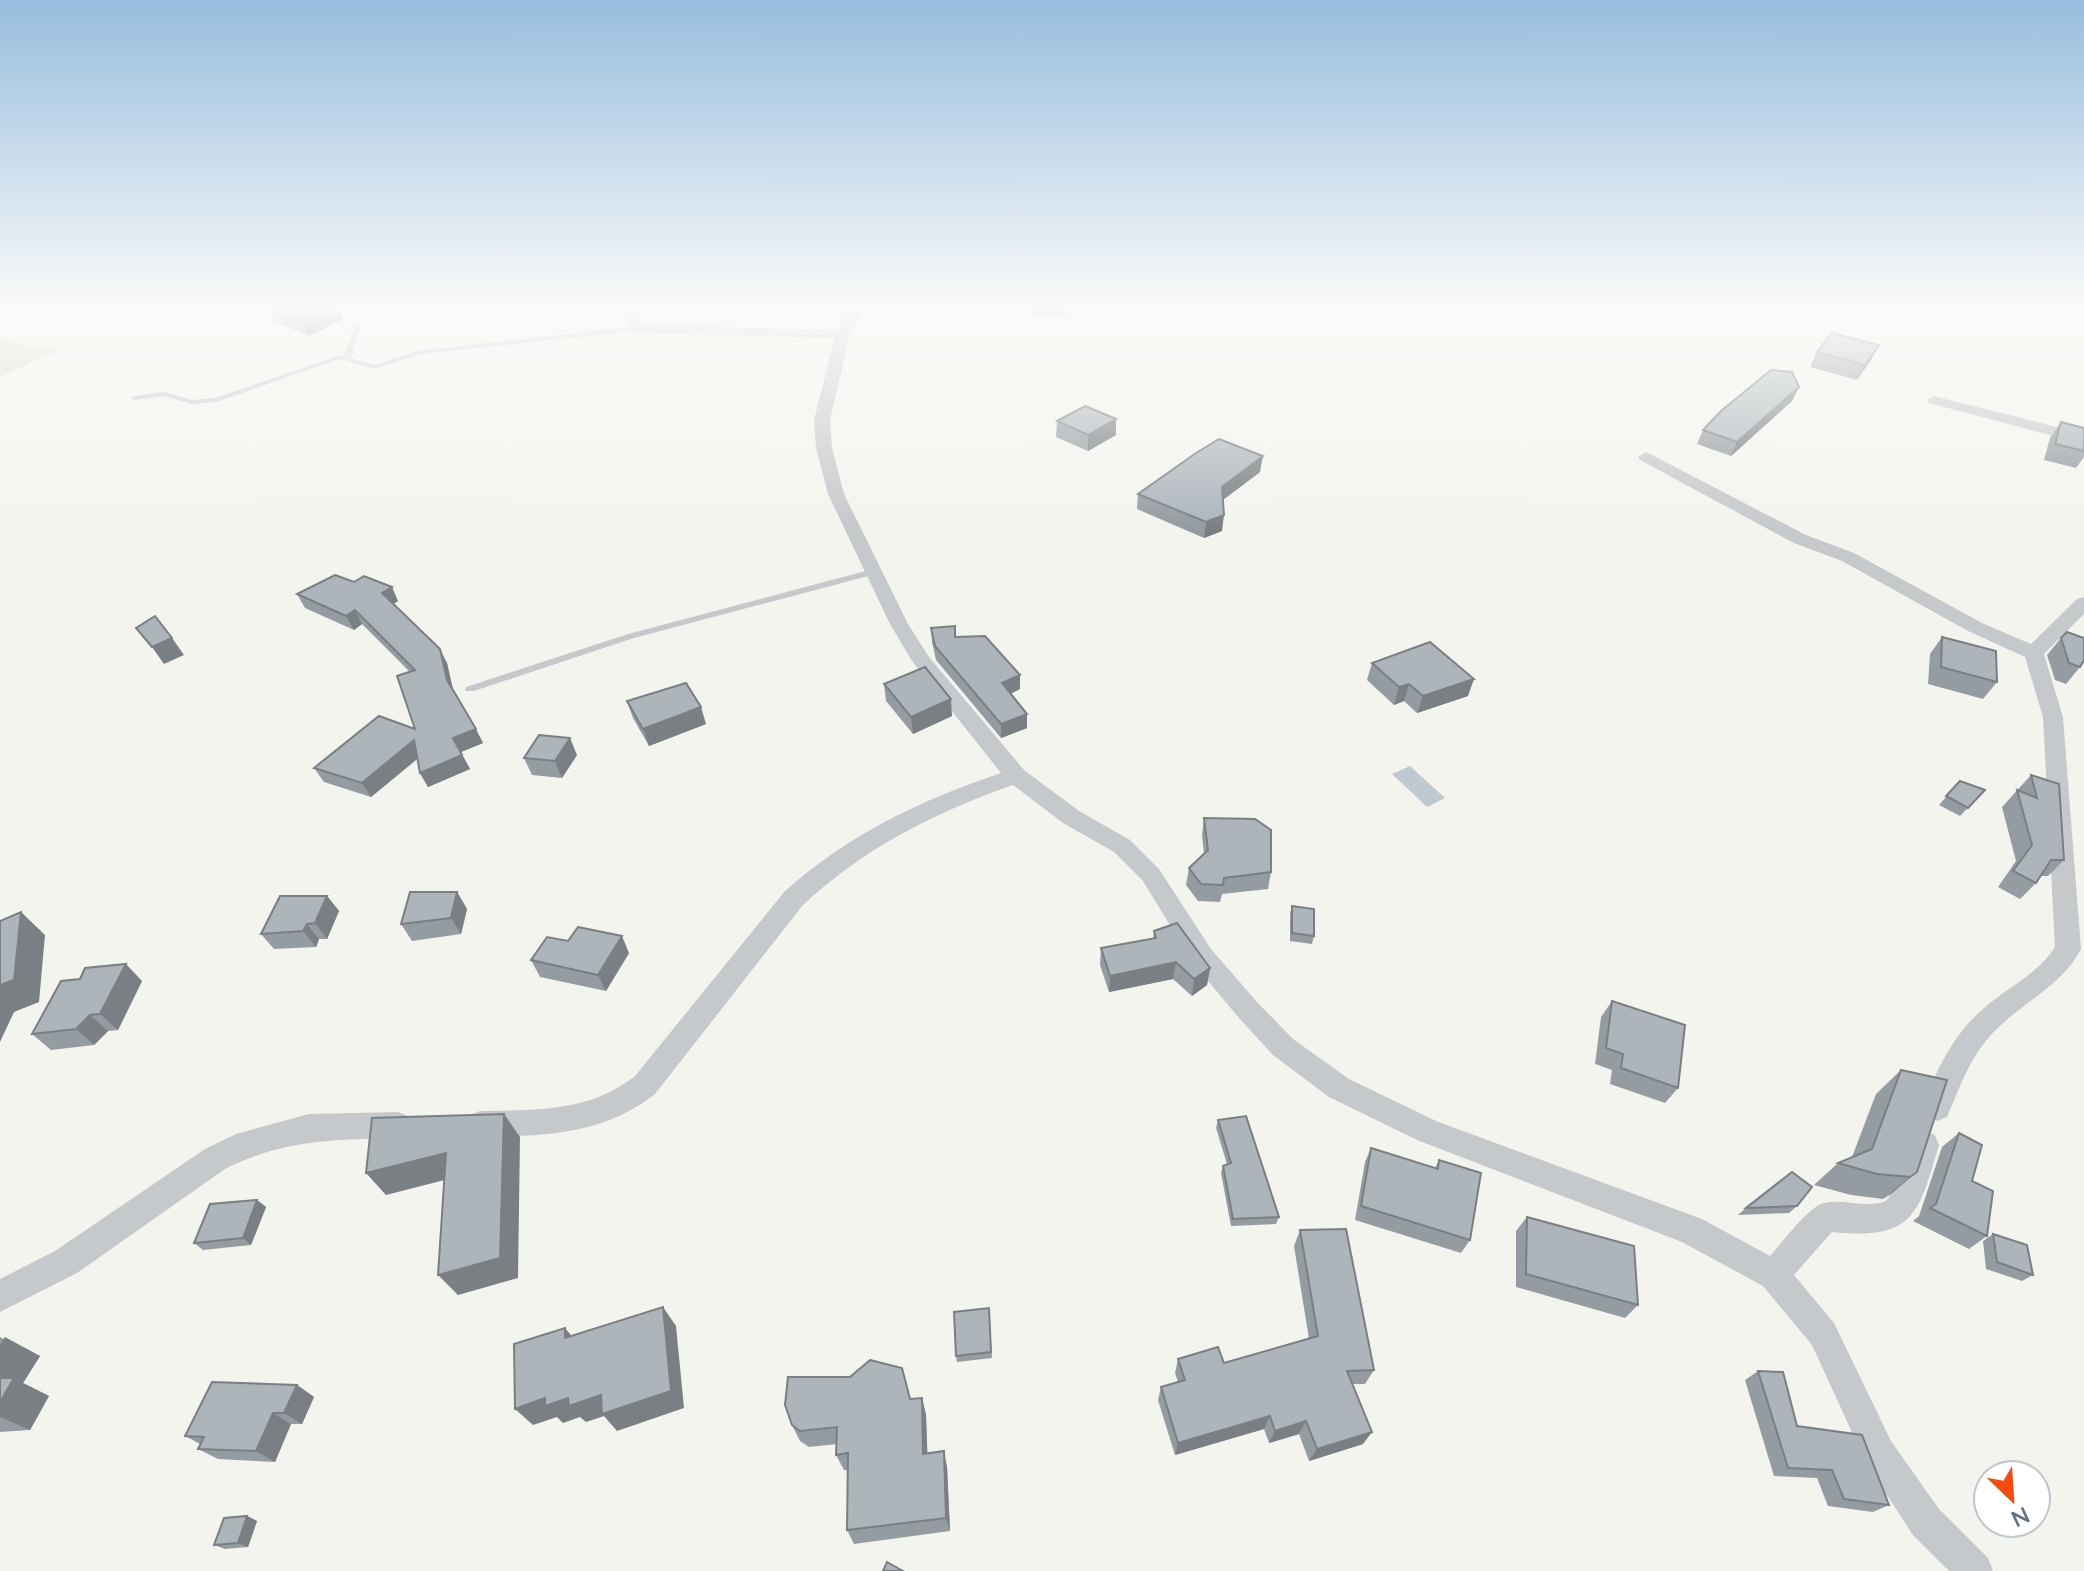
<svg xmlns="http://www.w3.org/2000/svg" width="2084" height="1571" font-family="Lato,sans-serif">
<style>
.green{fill:#d4dcd0}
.water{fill:#becacf}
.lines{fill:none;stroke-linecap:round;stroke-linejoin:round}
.service{fill:#c6c9cc;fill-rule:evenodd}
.minor{fill:#c6c9cc;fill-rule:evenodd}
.wall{fill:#959ca1}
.shaded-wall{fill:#797f83}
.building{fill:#adb5bb;stroke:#797f83;stroke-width:2}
</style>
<rect width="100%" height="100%" fill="#f4f4ef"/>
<!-- green -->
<polygon class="green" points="0,337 34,349 48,345 61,349 0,377"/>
<!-- water -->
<polygon class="water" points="1410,766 1445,798 1427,807 1392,774"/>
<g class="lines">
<!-- service -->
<g class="service">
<polygon points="358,323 361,325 351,358 374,365 421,350 635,327 638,329 635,331 422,354 374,369 340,359 216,402 192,404 164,396 135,400 131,398 135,396 164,392 192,400 215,398 338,356 344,356 355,325"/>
<polygon points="873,569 876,570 876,574 634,638 474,691 466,691 465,689 466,687 628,634"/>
</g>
<!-- minor -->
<g class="minor">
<path d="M 626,309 L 639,309 L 641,325 L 838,330 L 849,309 L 862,309 L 850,334 L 830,420 L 832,448 L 844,494 L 908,624 L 929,657 L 1024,770 L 1079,811 L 1130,840 L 1159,869 L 1211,949 L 1257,1002 L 1293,1039 L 1349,1079 L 1436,1121 L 1702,1219 L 1770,1256 C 1782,1243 1808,1207 1824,1203 C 1844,1198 1866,1209 1886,1201 L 1898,1184 L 1915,1135 L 1925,1132 L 1935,1135 L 1939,1145 C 1918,1216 1914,1240 1832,1232 L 1794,1275 L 1834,1323 L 1891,1441 L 1939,1509 L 1988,1558 L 1993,1571 L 1949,1571 L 1913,1535 L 1867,1465 L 1812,1345 L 1763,1286 L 1682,1242 L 1417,1140 L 1329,1097 L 1273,1055 L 1239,1018 L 1193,963 L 1143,881 L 1114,852 L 1063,823 L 1013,785 C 934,813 864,848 803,905 L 655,1094 C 603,1135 544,1136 480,1137 L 470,1133 L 466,1124 L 470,1115 L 480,1111 C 537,1110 589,1112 635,1076 L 785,891 C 849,834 921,800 1001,773 L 912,661 L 890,624 L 828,494 L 816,448 L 814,420 L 835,338 L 635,333 L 628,329 Z"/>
<polygon points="1934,396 2084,434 2084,444 1929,403 1927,400"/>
<path d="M 1646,452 L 1806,535 L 1854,553 L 1982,623 L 2031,644 L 2077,599 L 2084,597 L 2084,614 L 2044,654 L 2063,717 L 2081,949 C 2062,985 2028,999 2000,1026 C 1971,1052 1962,1083 1947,1117 L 1937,1121 L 1927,1117 L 1923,1108 C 1937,1066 1957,1027 1994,1000 C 2015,983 2040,971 2055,947 L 2043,717 L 2025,657 L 1968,631 L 1842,561 L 1794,543 L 1640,460 L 1638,457 Z"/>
<path d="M 398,1112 L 408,1116 L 412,1125 L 408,1134 L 398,1138 C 332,1140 286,1139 225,1169 L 77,1273 L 0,1312 L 0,1279 L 55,1251 L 205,1149 L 236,1134 L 309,1114 Z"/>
</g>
</g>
<!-- wall -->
<g class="wall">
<polygon points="269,309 339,309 343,319 309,336 274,321"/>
<polygon points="1031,309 1068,309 1067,316 1031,316"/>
<polygon points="1879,345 1871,360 1857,380 1810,367 1817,352"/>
<polygon points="1799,387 1792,401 1731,456 1697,444 1703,430"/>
<polygon points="1116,419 1116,435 1088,451 1056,437 1057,421"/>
<polygon points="2061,422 2084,428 2084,457 2076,468 2044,460 2050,438"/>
<polygon points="1260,472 1223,500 1222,531 1204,538 1137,509 1138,494"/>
<polygon points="297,594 398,601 393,604 447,663 453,690 483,743 461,752 470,769 428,787 420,773 417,759 371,797 324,782 314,768 415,729 410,672 362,624 354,630 305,608"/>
<polygon points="931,628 956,637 1020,675 1020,689 1011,694 1027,714 1027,728 1001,738 936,660 932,642"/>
<polygon points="1942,637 1997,682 1983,699 1928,684 1930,654"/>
<polygon points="2061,638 2080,667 2066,684 2055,680 2047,655"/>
<polygon points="1372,663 1468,696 1417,713 1404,701 1394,705 1367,680"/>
<polygon points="884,684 952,716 913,734 886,701"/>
<polygon points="627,701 706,724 649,746 633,718"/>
<polygon points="577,755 562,778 532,775 524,758"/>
<polygon points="2031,775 2064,860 2048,876 2040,876 2036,883 2020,899 1998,887 2016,861 2002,807"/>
<polygon points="1960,781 1985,790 1960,816 1939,805"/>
<polygon points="1204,818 1271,872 1268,889 1222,894 1220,902 1198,901 1186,885 1189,868 1204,854 1202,835"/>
<polygon points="457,892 467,909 461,934 412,941 401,924"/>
<polygon points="327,896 339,911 327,939 319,939 316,947 274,949 261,934"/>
<polygon points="1292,906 1314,936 1312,944 1290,941 1290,914"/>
<polygon points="1154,931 1210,968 1207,985 1192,996 1173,979 1109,992 1100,965 1101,948 1153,938"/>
<polygon points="629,953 606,991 540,977 531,960"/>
<polygon points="142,981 118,1030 108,1031 94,1045 51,1050 32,1034"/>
<polygon points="1612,1001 1678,1088 1665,1103 1610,1084 1612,1070 1595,1064 1601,1017"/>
<polygon points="1901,1070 1917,1172 1883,1199 1851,1195 1814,1185 1838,1163 1852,1157 1876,1094"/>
<polygon points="1218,1120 1279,1217 1276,1224 1231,1226 1221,1173 1223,1166 1227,1164 1216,1128"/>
<polygon points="1959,1133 1987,1236 1969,1249 1913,1221 1919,1216 1942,1147"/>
<polygon points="1371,1148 1435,1168 1439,1160 1470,1240 1461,1253 1355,1220 1365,1162"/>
<polygon points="257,1200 266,1207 251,1245 203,1250 194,1243"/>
<polygon points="1797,1206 1789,1213 1738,1215 1746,1208"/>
<polygon points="1527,1217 1638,1305 1625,1318 1516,1287 1516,1231"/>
<polygon points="1300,1230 1374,1370 1365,1384 1353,1384 1363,1444 1309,1461 1299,1434 1269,1443 1264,1429 1175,1455 1158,1400 1161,1387 1178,1382 1175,1373 1178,1359 1224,1363 1309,1339 1294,1246"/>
<polygon points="1993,1234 2033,1275 2022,1281 1986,1269 1983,1241"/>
<polygon points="989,1308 992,1358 957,1362 956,1356"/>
<polygon points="0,1337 40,1356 23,1383 49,1396 30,1430 0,1432"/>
<polygon points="1758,1371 1797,1426 1889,1505 1873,1512 1828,1506 1817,1478 1774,1476 1745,1380"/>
<polygon points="297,1385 314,1397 302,1424 291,1424 275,1462 218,1459 198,1449 200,1444 185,1436"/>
<polygon points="922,1398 926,1415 927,1453 947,1467 950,1531 854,1544 847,1530 848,1470 844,1470 836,1455 837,1444 809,1447 800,1441 792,1425"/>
<polygon points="247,1516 257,1521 248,1547 225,1549 214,1545"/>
</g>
<!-- shaded-wall -->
<g class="shaded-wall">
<polygon points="326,309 339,309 343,319 309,336 302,321"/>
<polygon points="1879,345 1871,360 1857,380 1865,365"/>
<polygon points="1799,387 1792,401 1731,456 1737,442"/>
<polygon points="1116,419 1116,435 1088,451 1088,435"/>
<polygon points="1263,456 1260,472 1220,502 1222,487"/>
<polygon points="1224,515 1222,531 1204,538 1206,522"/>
<polygon points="392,587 398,601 389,607 382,593"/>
<polygon points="355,610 362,624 354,630 346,616"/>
<polygon points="172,638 184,655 164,664 152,647"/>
<polygon points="440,649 447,663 454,694 447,680"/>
<polygon points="1020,675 1020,689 1003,697 1002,683"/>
<polygon points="1474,679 1468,696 1417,713 1423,696"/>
<polygon points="1409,684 1404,701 1394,705 1399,687"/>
<polygon points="951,699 952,716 913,734 911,717"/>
<polygon points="701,707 706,724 649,746 643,729"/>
<polygon points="1027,714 1027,728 1001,738 1001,724"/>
<polygon points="476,729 483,743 461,752 453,738"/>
<polygon points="570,738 577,755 562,778 555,761"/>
<polygon points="414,740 422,755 371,797 362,783"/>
<polygon points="462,755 470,769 428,787 420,773"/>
<polygon points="457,892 467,909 461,934 451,918"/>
<polygon points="327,896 339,911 327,939 315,923"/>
<polygon points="21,912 45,935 39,1002 14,1012 0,1042 0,985"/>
<polygon points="307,924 319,939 316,947 303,931"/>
<polygon points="622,936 629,953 606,991 598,975"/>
<polygon points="1176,962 1173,979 1109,992 1110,976"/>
<polygon points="126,964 142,981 118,1030 100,1014"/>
<polygon points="1210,968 1207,985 1192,996 1194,979"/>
<polygon points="90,1015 108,1031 94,1045 76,1029"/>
<polygon points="504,1114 520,1137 518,1278 458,1295 438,1275"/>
<polygon points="446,1153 464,1175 386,1195 366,1173"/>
<polygon points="1917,1172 1891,1194 1883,1199 1910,1177"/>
<polygon points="257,1200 266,1207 251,1245 243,1238"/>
<polygon points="663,1307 676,1326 684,1408 617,1431 604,1416 586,1422 580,1417 563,1423 557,1417 533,1425 515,1409 545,1398 601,1395"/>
<polygon points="565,1328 581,1347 565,1338"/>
<polygon points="5,1337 40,1356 23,1383 49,1396 30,1430 0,1417 0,1345"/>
<polygon points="297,1385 314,1397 302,1424 284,1413"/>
<polygon points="922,1398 926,1415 928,1469 923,1454"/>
<polygon points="273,1413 291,1424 275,1462 256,1451"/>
<polygon points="1270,1416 1264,1429 1175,1455 1178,1443"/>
<polygon points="1306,1421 1299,1434 1269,1443 1275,1431"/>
<polygon points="1372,1432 1363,1444 1309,1461 1317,1449"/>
<polygon points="944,1451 947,1467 950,1531 946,1518"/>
<polygon points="247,1516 257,1521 248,1547 238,1543"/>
</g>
<!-- building -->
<g class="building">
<polygon points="274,309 326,309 302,321"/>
<polygon points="1832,333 1879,345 1865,365 1817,352"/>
<polygon points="1771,370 1792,372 1799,387 1737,442 1703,430 1721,411"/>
<polygon points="1085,406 1116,419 1088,435 1057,421"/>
<polygon points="2061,422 2084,428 2084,451 2055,444"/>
<polygon points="1219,439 1263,456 1222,487 1224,515 1206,522 1138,494 1196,453"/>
<polygon points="335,575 354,582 364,576 392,587 382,593 440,649 447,680 476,729 453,738 462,755 420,773 414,740 362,783 314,768 379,716 415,729 397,676 415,670 355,610 346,616 297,594"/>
<polygon points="155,616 172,638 152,647 136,628"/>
<polygon points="955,626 955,637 985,636 1020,675 1002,683 1027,714 1001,724 935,646 931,628"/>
<polygon points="2067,632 2084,638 2084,660 2080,667 2069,663 2061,638"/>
<polygon points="1942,637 1996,651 1997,682 1941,667"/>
<polygon points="1430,642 1474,679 1423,696 1409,684 1399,687 1372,663"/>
<polygon points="925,667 951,699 911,717 884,684"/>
<polygon points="686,683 701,707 643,729 627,701"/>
<polygon points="539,735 570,738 555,761 524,758"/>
<polygon points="2031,775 2059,784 2064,860 2051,860 2036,883 2013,871 2032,845 2017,790 2037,798"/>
<polygon points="1960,781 1985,790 1968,808 1946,796"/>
<polygon points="1204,818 1255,819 1271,830 1271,872 1224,878 1223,885 1201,884 1189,868 1208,850"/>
<polygon points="410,892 457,892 451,918 401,924"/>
<polygon points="280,896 327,896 315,923 307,924 303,931 261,934"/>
<polygon points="1292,906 1314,909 1314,936 1292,933"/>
<polygon points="21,912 14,980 0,985 0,921"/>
<polygon points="1177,923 1210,968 1194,979 1176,962 1110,976 1101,948 1156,938 1154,931"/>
<polygon points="578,927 622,936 598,975 531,960 547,937 568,941"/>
<polygon points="126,964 100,1014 90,1015 76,1029 32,1034 61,981 80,979 85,968"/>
<polygon points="1612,1001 1685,1025 1678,1088 1621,1068 1623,1054 1606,1048"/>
<polygon points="1901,1070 1947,1080 1917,1172 1910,1177 1877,1174 1838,1163 1872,1149"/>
<polygon points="504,1114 500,1258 438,1275 446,1153 366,1173 372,1118"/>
<polygon points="1246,1116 1279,1217 1233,1219 1223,1166 1231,1163 1218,1120"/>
<polygon points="1959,1133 1982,1145 1972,1181 1993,1191 1987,1236 1930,1208 1936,1204"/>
<polygon points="1371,1148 1438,1169 1439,1160 1481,1173 1470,1240 1361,1206"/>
<polygon points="1792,1172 1812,1187 1797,1206 1746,1208"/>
<polygon points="257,1200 243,1238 194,1243 210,1204"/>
<polygon points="1527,1217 1634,1246 1638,1305 1526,1274"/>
<polygon points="1346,1229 1374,1370 1347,1371 1372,1432 1317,1449 1306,1421 1275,1431 1270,1416 1178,1443 1161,1387 1185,1380 1178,1359 1218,1347 1224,1363 1318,1336 1300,1230"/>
<polygon points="1993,1234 2027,1245 2033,1275 1997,1262"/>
<polygon points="663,1307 671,1391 602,1414 601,1395 569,1406 568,1398 545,1406 545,1398 515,1409 514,1344 565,1328 565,1338"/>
<polygon points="989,1308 991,1352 956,1356 954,1312"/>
<polygon points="870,1360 902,1368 910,1399 922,1398 923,1454 944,1451 946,1518 847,1530 848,1453 836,1455 837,1427 800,1431 792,1425 785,1405 788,1377 850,1377"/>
<polygon points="1758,1371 1783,1372 1797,1426 1862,1435 1889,1505 1844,1499 1832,1470 1788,1468"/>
<polygon points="0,1378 14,1378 0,1402"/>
<polygon points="212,1382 297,1385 284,1413 273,1413 256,1451 198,1449 204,1437 185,1436"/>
<polygon points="247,1516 238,1543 214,1545 224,1518"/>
<polygon points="887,1562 903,1571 883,1571"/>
</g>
<!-- sky -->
<linearGradient id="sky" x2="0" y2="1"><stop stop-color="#97bdde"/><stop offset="0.58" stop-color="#fafaf8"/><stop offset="1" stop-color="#fafaf8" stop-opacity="0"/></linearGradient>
<rect width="2084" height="529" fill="url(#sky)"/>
<!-- north arrow -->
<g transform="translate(2012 1499) rotate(155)"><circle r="38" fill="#ffffff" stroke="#bfc7ce" stroke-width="2"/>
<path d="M0-6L14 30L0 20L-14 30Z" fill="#f54b0e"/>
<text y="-12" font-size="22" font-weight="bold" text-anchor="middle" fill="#607384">N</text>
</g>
</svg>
